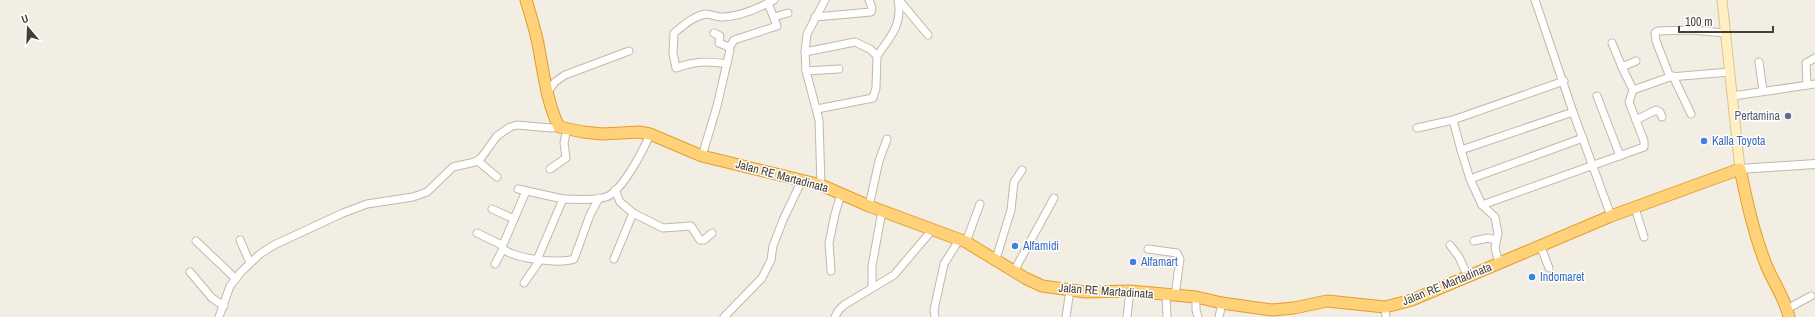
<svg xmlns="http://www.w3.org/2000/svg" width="1815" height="317" font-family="'Archivo Narrow',sans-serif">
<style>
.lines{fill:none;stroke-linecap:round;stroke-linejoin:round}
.minor-casing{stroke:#c2b8a9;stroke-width:9}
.tertiary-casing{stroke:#c2b8a9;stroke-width:10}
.secondary-casing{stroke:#d9c493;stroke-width:11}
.trunk-casing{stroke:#e59c2b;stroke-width:13}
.minor{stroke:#fff;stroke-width:7}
.tertiary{stroke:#fff;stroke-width:8}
.secondary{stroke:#ffefc1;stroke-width:9}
.trunk{stroke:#ffd279;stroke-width:11}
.service-dot{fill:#5c6f8a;stroke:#fff;stroke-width:1.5}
.shop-dot{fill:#3f7fe0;stroke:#fff;stroke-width:1.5}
.labels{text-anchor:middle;stroke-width:3;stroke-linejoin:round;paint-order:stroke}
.service-label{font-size:12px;fill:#4e5e75;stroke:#fff;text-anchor:end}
.shop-label{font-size:12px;fill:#366cbe;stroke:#fff;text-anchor:start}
.street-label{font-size:12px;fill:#453e33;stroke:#fff}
</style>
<rect width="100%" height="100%" fill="#f3eee4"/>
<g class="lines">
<!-- minor casing -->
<g class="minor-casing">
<g id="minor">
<polyline points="899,0 928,35"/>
<polyline points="1535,0 1573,112 1611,216"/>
<polyline points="774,17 788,13"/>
<polyline points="815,17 871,12 872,8 869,0"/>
<polyline points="1612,43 1622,67"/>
<polyline points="729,48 734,40 777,26 768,3"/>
<polyline points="805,52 855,42 870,49 877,56 876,88 873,98 817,109"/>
<path d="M 877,56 C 890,37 903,25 898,0"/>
<polyline points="1636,61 1622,67 1633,90 1670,77 1730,72"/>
<polyline points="1759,62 1763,91"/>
<path d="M 727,64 C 706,61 696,61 676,68 L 673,53 L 674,33 C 683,26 693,16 706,14 C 711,14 716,17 721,17 C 739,17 759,8 774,0"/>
<polyline points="806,71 839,69"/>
<polyline points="1673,76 1691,114"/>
<polyline points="1670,77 1656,41 1655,33 1658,31 1692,30 1725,33"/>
<polyline points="1807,85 1806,63 1815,58"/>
<polyline points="547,93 555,82 565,75 629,51"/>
<polyline points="1597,96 1620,156"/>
<polyline points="1733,96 1815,84"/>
<polyline points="1453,120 1564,81"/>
<polyline points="1636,120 1656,110 1660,112 1662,117"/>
<polyline points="1417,128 1453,120 1461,150 1573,112"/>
<polyline points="1461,150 1470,179 1482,205 1644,147 1644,141 1629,102 1633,90"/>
<polyline points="702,156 717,106 730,50 729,47 719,43 720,36 714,33"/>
<polyline points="478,161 497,177"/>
<polyline points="550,169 566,158 564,143 567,129"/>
<polyline points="1470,179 1583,138"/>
<polyline points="821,185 819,120 806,71 805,52 807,34 825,0"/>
<polyline points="518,189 563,199"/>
<path d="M 526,191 L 502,247 C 509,259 561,264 574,259 L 590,215 L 599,198"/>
<polyline points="1482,205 1495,217 1496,223 1498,233 1495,248 1499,263"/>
<polyline points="869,206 879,161 887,139"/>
<polyline points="1635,208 1644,237"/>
<polyline points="492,209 514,219"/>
<polyline points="633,213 663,228 691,226 700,240 704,240 712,233"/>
<polyline points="477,233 502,245"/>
<polyline points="240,240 250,263"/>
<polyline points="196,241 236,279"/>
<polyline points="1474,241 1488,238 1496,240"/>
<polyline points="966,242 980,204"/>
<polyline points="1450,245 1459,257 1468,277"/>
<polyline points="1540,245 1549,268"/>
<polyline points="1148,249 1177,253 1180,259 1175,296"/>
<polyline points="614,259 633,213 620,202 615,190"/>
<polyline points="996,259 1011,210 1014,182 1022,170"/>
<path d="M 537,260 L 563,199 C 577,199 593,201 606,197 C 622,192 644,149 650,134"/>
<polyline points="495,264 503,249"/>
<polyline points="831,271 829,243 835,214 841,194"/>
<polyline points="1014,271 1054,198"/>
<polyline points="190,272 212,298 224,306"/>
<polyline points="524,283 540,260"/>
<polyline points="872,287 872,266 882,211"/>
<polyline points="1166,295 1167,317"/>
<polyline points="1196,297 1196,310 1198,317"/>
<polyline points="1385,307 1386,317"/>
<polyline points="1787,309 1811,296"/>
<polyline points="219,317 230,286 241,272 260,254 274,245 343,213 367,204 413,197 427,192 453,167 475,162 481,158 497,136 510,127 517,125 551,128 559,127"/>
<polyline points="724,317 762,278 771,260 773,246 783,220 802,180"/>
<polyline points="835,317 838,311 844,305 894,275 933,229"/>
<polyline points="935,317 934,310 944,264 959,240"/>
<polyline points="1066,317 1070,290"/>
<polyline points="1127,317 1130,291"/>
<polyline points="1219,317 1222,303"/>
</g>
</g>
<!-- tertiary casing -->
<g class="tertiary-casing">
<polyline id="tertiary" points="1740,169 1815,164"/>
</g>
<!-- secondary casing -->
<g class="secondary-casing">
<polyline id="secondary" points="1722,0 1740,169"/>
</g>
<!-- trunk casing -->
<g class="trunk-casing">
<path id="trunk" d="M 526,0 C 531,16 536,32 539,49 C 544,76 547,102 559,127 L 583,132 L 602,134 L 639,132 L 650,134 L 702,156 L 821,185 L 869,206 L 966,242 L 1025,278 L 1042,286 L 1085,292 L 1130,291 L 1196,297 L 1222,303 L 1272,310 L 1294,308 L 1327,301 L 1385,307 L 1412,300 L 1611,216 L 1740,169 C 1747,202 1754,235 1767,267 C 1774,284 1785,298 1789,317"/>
</g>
<!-- minor -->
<use href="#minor" class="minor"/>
<!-- tertiary -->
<use href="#tertiary" class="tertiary"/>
<!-- secondary -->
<use href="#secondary" class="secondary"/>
<!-- trunk -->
<use href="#trunk" class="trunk"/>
</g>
<!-- markers -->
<circle class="service-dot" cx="1788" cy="116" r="4"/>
<g class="shop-dot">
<circle cx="1704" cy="141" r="4"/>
<circle cx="1015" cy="246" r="4"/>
<circle cx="1133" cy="262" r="4"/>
<circle cx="1532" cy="277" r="4"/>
</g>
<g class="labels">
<!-- service labels -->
<g class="service-label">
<text x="1780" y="120">Pertamina</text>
</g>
<!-- shop labels -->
<g class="shop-label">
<text x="1712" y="145">Kalla Toyota</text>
<text x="1023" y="250">Alfamidi</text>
<text x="1141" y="266">Alfamart</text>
<text x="1540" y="281">Indomaret</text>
</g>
<!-- street labels -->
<g class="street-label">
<text transform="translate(782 176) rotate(15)" y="4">Jalan RE Martadinata</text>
<text transform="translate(1447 284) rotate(-22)" y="4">Jalan RE Martadinata</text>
<text transform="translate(1106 291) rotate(4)" y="4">Jalan RE Martadinata</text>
</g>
</g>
<!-- north arrow -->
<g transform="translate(28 28) rotate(341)" stroke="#ffffff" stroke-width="3" paint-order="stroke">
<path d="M0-3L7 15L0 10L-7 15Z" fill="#453e33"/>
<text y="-6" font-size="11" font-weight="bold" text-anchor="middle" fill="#453e33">U</text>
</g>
<!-- scale -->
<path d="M1679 26v6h94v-6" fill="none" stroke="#453e33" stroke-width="2"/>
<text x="1685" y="26" font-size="12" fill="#453e33" stroke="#ffffff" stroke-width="3" paint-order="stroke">100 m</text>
</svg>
